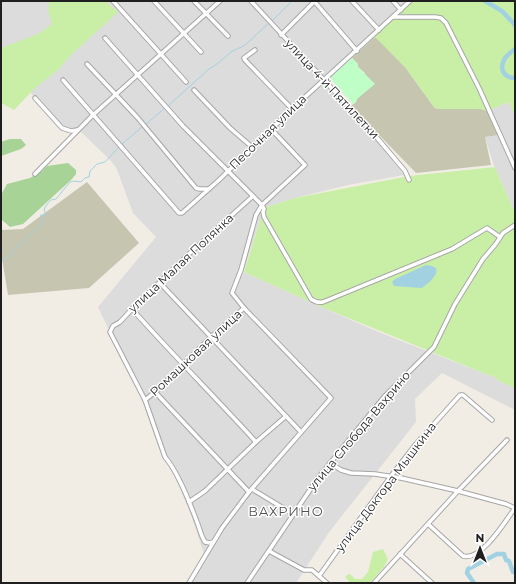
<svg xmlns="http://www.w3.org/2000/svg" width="516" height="584" font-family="Montserrat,sans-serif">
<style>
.residential{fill:#dddcdc}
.construction{fill:#c6c6b0}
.grass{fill:#c9efa7}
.forest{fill:#a7d397}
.park{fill:#bffec6}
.water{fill:#a2d2e2}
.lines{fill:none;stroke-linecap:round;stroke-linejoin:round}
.stream{stroke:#a2d2e2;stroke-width:1}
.river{stroke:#a2d2e2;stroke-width:4.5}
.minor-casing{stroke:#a6a6a6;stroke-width:5.5}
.minor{stroke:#fff;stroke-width:3.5}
.labels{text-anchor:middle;stroke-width:3;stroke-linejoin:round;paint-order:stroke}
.street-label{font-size:12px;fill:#1f1f1f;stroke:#fff}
.neighbourhood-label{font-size:13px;letter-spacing:1px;fill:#525252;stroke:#fff}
</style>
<rect width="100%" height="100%" fill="#f1ede5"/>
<!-- residential -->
<g class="residential">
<polygon points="1,1 409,1 322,79 375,139 404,175 348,185 295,198 264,208 242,276 244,272 319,306 381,333 488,375 493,376 499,381 515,388 515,410 442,373 415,399 416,422 330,531 296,583 191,583 206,560 191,515 143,401 98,307 156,237 133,213 116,167 110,160 77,128 67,130 1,63"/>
<polygon points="509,102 515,116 515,213 495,167 494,166 485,137 499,135 487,111"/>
</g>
<!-- construction -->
<g class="construction">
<polygon points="376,37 405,67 434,107 437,109 481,109 487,111 499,135 485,137 491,165 416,173 351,106 356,102 365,73 358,67 358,64 352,58 374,38"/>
<polygon points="87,182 139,243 89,288 8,295 1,252 1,230 23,229"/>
</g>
<!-- grass -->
<g class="grass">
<polygon points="49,1 94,1 95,2 105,1 118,12 71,55 58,70 35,88 14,110 1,103 1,48 38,34 52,24 48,10 49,6"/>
<polygon points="409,1 515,1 515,116 509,102 487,111 481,109 437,109 434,107 405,67 373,35"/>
<polygon points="495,167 515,213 515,388 499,381 493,376 488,375 319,306 244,272 264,208 295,198 409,176"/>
<polygon points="383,549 388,559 384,567 370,583 351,583 345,577 347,575 350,574 355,579 362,579 368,572 373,552"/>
</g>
<!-- forest -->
<g class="forest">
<polygon points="10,139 21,139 26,145 21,149 1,156 1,142"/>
<polygon points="68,163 76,170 76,174 72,179 23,224 10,227 1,219 1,195 7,184 30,178 42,171 47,166"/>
</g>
<!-- park -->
<polygon class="park" points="352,58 358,64 358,67 375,84 357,99 356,102 353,104 330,78"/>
<!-- water -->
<path class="water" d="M 426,265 C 448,267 430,282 422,288 L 394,286 L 392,282 L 395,279 Z"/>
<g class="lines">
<!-- stream -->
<g class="stream">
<polyline points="272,21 292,1"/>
<path d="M 168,106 L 209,69 C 217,65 224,58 231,52 C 235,49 241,48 245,45 C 253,38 260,31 268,24"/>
<polyline points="145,125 165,108"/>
<polyline points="122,144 142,127"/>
<polyline points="1,263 43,223 43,219 40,216 41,215 46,215 44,209 48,203 51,200 56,199 70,182 74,181 81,182 85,178 89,177 90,171 97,164 105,162 120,146"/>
</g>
<!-- river -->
<g class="river">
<polyline points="485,1 502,11 515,25"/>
<path d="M 515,49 C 511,52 506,56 504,60 C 499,70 505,78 515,78"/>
<polyline points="474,583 467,573 468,569 497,554 504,554 506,560 509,561 513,572 515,571"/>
</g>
<!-- minor casing -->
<g class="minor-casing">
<g id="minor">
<polyline points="113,1 186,82"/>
<polyline points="154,1 201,52"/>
<polyline points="194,1 228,36"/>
<polyline points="251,1 373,133 405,171 409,180"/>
<polyline points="314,1 357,51"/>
<polyline points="352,1 379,30"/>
<polyline points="393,1 401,10"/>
<polyline points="393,17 435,17 441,18 446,23 479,88 515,168"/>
<polyline points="281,35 315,1"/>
<path d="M 105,38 L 183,126 L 262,205 L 264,209 L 263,212 L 264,217 L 311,299 C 315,302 318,303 323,302 L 452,249 L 487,228 L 500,237"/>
<polyline points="255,50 244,58 245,60 292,109"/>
<polyline points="87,64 137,117 196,188 199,189 209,189"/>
<polyline points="63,80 179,213 182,213 219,180 292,109 410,1"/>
<polyline points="194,90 230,128 252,147"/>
<polyline points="35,98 62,128 71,131 77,130"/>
<polyline points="35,174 93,115 220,1"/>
<polyline points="160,283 301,432"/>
<path d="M 132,309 C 172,354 215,397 256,442"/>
<polyline points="155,392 249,492"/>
<polyline points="145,400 155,392 211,337 244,308"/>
<polyline points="330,463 341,470 351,473 375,474 401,478 458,491 506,504 515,508"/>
<polyline points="252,489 293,514"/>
<polyline points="189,502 205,491 256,442 285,417"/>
<path d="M 428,524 L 463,556 C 481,562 506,520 515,508"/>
<path d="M 213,542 L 210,543 L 205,542 C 201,536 200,529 197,522 C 190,503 178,472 165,457 L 145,400 L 110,332 L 113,326 L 120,322 L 132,309 L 190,253 L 253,196"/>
<polyline points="269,551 304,570 312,570 327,583"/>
<polyline points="400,554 432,583"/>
<polyline points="319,576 391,476 416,444 460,395 463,395 492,420"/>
<polyline points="189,583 222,528 249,492 331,398 244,308 232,293 241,270 256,215 262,205 305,165 271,129"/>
<polyline points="247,583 318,478 384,397 434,347 455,304 483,259 495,245 503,233 515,225"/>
<polyline points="374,583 458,491 507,440"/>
</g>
</g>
<!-- minor -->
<use href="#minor" class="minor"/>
</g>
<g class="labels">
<!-- street labels -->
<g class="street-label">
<text transform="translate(332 89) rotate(47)" y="4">улица 4-й Пятилетки</text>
<text transform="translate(268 132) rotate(-44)" y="4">Песочная улица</text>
<text transform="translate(181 263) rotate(-43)" y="4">улица Малая Полянка</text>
<text transform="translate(196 353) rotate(-43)" y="4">Ромашковая улица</text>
<text transform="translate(359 431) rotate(-50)" y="4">улица Слобода Вахрино</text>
<text transform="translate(386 487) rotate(-53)" y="4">улица Доктора Мышкина</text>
</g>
<!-- neighbourhood labels -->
<g class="neighbourhood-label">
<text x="286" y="516">ВАХРИНО</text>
</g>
</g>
<!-- border -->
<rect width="516" height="584" fill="none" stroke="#1f1f1f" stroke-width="4"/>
<!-- north arrow -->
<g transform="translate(480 548)" stroke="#ffffff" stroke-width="3" paint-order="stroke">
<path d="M0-3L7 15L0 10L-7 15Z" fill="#1f1f1f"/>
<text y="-6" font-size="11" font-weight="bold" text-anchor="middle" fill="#1f1f1f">N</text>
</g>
</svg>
